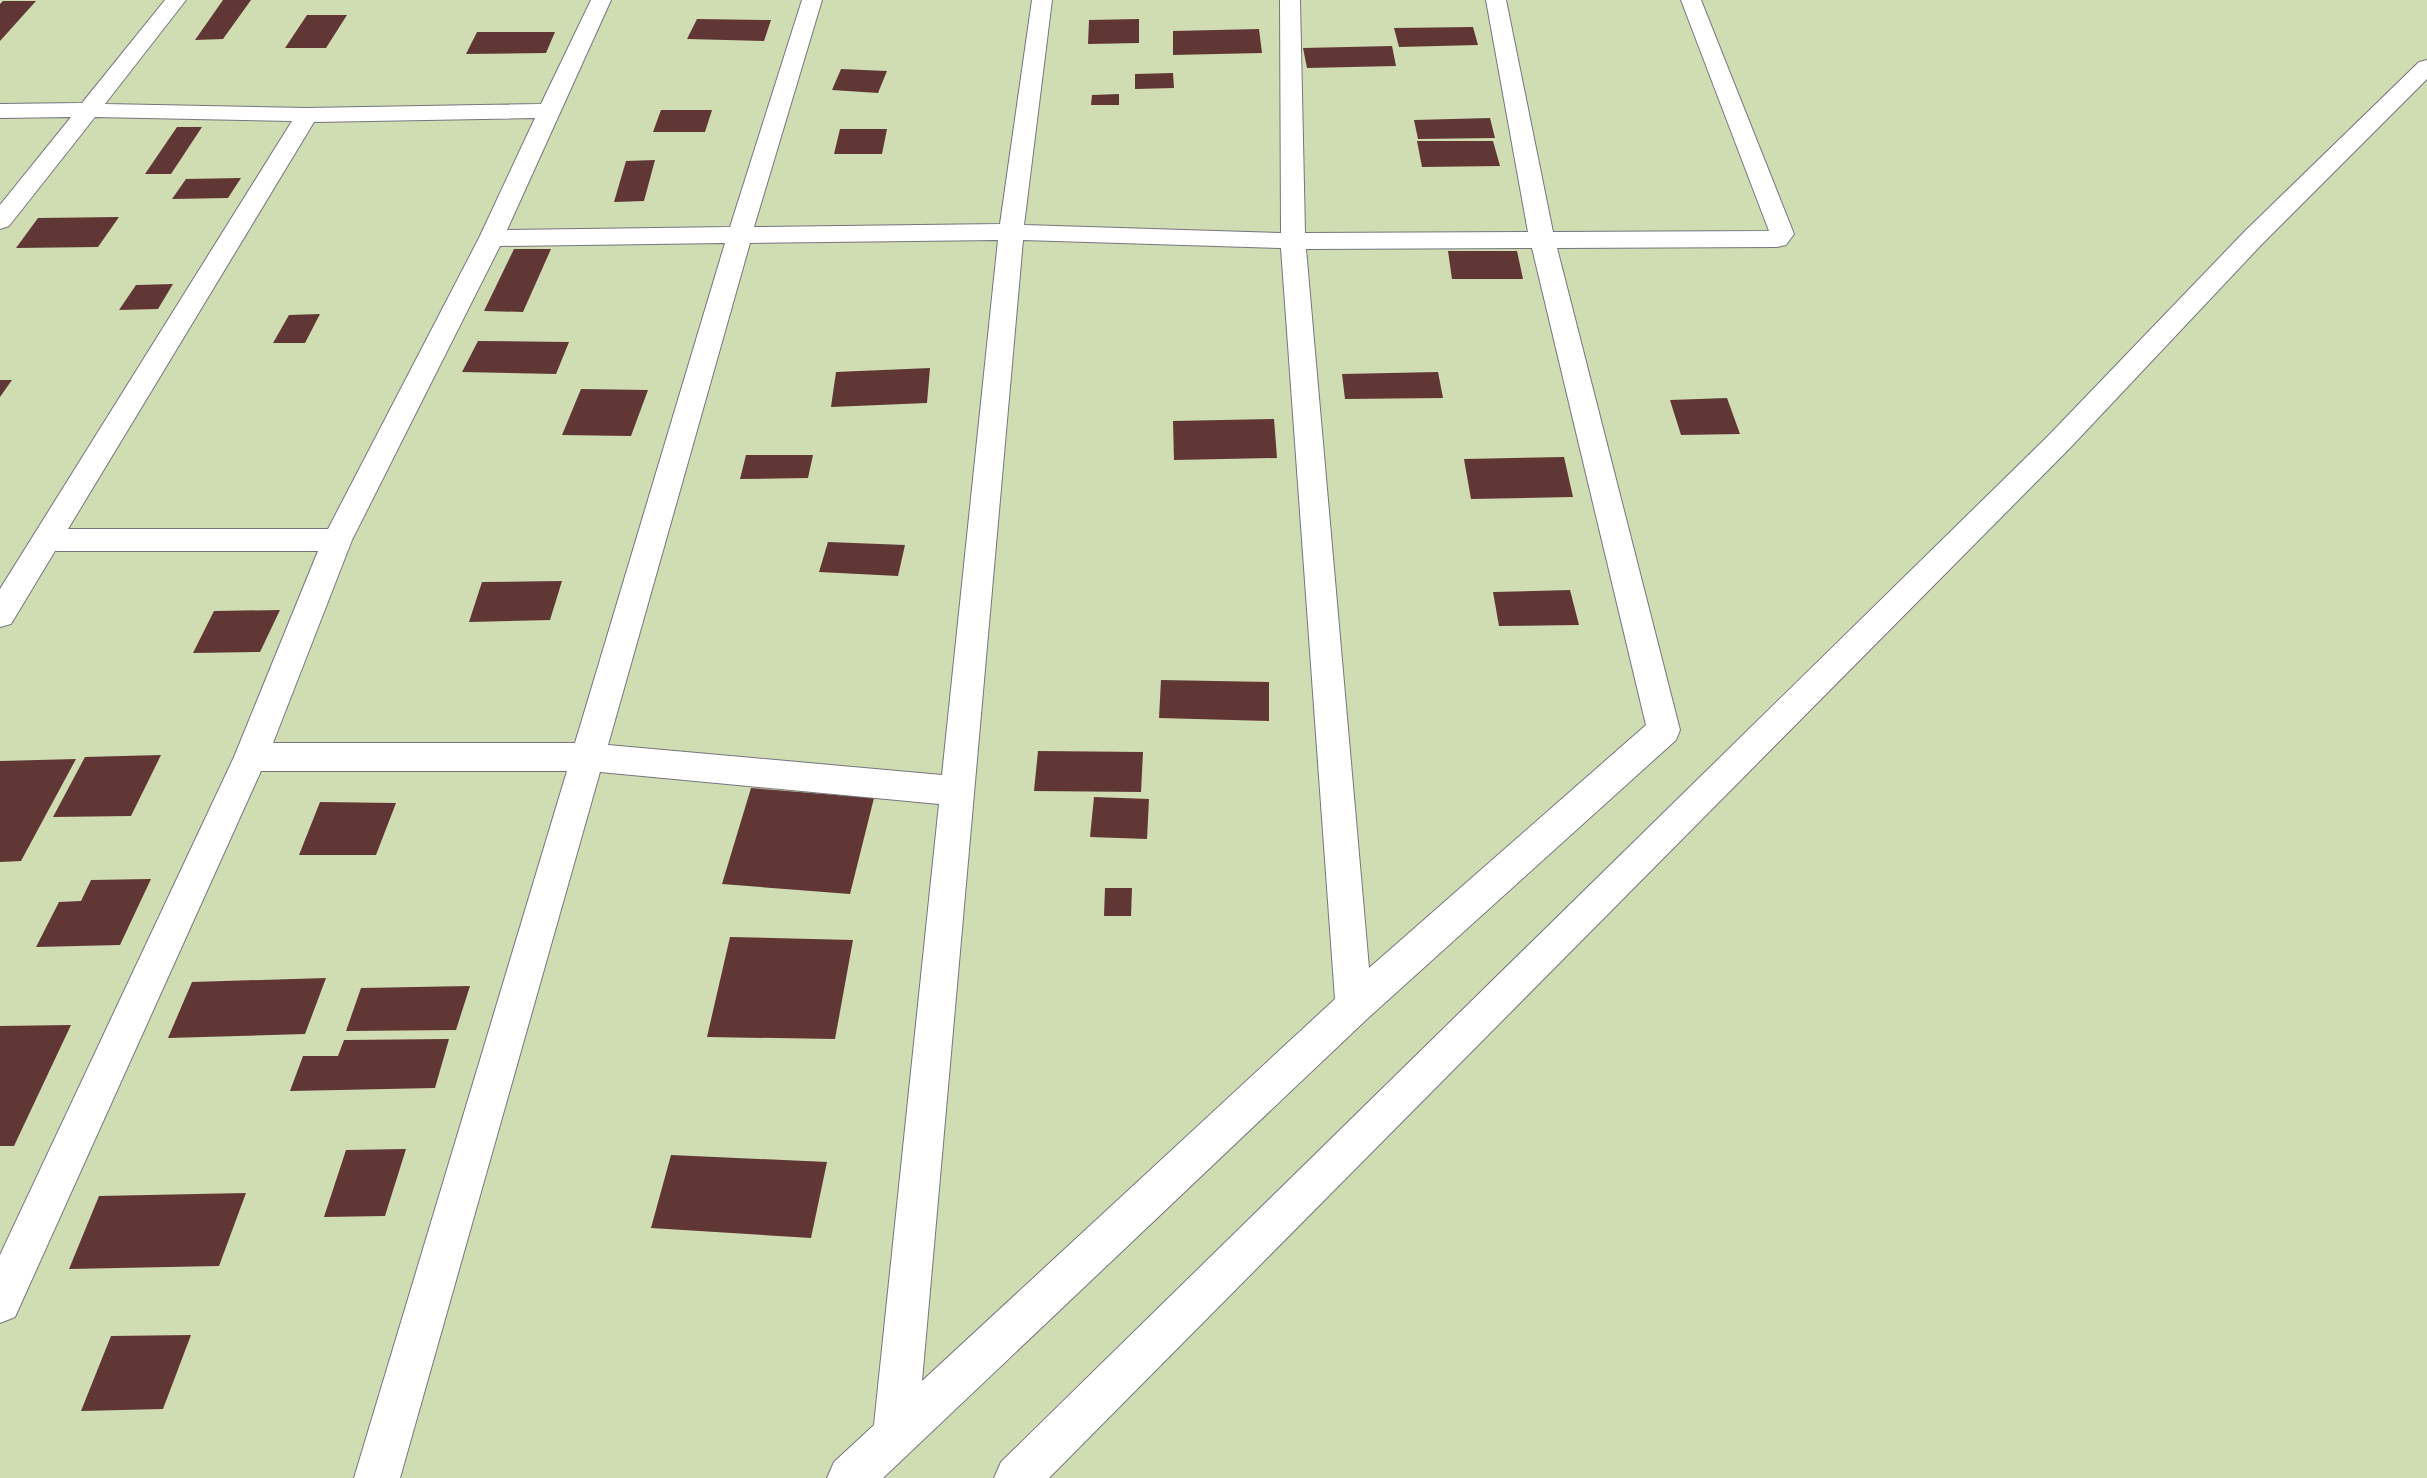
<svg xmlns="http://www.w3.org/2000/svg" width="2427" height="1478" font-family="'Sofia Sans Condensed',sans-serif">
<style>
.green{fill:#d0dcb2}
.building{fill:#613736}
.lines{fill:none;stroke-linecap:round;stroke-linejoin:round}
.street-casing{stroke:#75757f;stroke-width:2}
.street{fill:#fff;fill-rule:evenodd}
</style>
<rect width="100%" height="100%" fill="#e3e3ef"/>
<!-- green -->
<rect class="green" x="0" y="0" width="2427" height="1478"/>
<!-- building -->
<g class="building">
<polygon points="223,0 251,0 223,39 195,40"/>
<polygon points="3,1 36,1 0,41 0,4"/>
<polygon points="307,15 347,15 326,48 285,48"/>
<polygon points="697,19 771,20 764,41 687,39"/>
<polygon points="1139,19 1139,43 1088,44 1089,20"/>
<polygon points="1473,27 1478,45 1399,47 1394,28"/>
<polygon points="1259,29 1262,53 1173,55 1173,31"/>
<polygon points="477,32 555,32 546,53 466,54"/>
<polygon points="1392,46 1396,66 1307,68 1303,48"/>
<polygon points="841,69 887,71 878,93 832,90"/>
<polygon points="1173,73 1174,88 1135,89 1135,74"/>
<polygon points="1119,94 1119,105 1091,105 1092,95"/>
<polygon points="661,110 712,110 705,132 653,132"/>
<polygon points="1490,118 1495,138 1418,139 1414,120"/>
<polygon points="177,127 202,127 171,174 145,174"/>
<polygon points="840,129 887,129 882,154 834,154"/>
<polygon points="1417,141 1493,141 1500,166 1422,167"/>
<polygon points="655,160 644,201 614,202 626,161"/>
<polygon points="241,178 228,198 172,199 186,179"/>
<polygon points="119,217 98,247 16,248 38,218"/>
<polygon points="514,249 551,249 523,312 484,311"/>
<polygon points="1448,251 1517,251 1523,279 1452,279"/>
<polygon points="173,284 158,309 119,310 136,285"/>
<polygon points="320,314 305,343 273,343 289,315"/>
<polygon points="478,341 569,342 556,374 462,372"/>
<polygon points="930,368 927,403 831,407 836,372"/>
<polygon points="1438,372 1443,398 1345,399 1342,374"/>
<polygon points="0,380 12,380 0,397"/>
<polygon points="581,389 648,390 631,436 562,435"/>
<polygon points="1727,398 1740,434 1681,435 1670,400"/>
<polygon points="1274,419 1277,458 1174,460 1173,421"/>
<polygon points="746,455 813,455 808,478 740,479"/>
<polygon points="1564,457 1573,497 1471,499 1464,459"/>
<polygon points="828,542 905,545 898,576 819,572"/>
<polygon points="562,581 550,620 469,622 482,582"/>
<polygon points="1570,590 1579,625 1499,626 1493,592"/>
<polygon points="280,610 260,652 193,653 214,611"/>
<polygon points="1161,680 1269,682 1269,721 1159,718"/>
<polygon points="1038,751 1143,752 1141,792 1034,791"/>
<polygon points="161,755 131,816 53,817 85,757"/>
<polygon points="76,759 21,861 0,862 0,761"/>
<polygon points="751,788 874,798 850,894 722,884"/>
<polygon points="1094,797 1149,799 1147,839 1090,837"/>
<polygon points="320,802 396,803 376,855 299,855"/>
<polygon points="151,879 120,945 36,947 59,902 81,901 91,880"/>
<polygon points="1105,888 1132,888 1131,916 1104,916"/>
<polygon points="730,937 853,940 835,1039 707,1037"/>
<polygon points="326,978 305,1034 168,1038 192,982"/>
<polygon points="470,986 456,1030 346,1031 361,988"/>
<polygon points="71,1025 14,1146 0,1146 0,1026"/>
<polygon points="449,1039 435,1088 290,1091 303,1056 338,1056 344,1040"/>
<polygon points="406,1149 385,1216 324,1217 346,1150"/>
<polygon points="671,1155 827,1162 811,1238 651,1228"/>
<polygon points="246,1193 219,1266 69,1269 99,1196"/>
<polygon points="191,1335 163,1409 81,1411 111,1336"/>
</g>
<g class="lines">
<!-- street casing -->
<g class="street-casing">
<g id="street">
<path d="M 165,0 L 186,0 L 105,104 L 307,108 L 541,104 L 591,0 L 611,0 L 507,230 L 730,227 L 802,0 L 822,0 L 754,227 L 1000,224 L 1032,0 L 1052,0 L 1024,225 L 1281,233 L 1280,0 L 1300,0 L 1305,233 L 1528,232 L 1486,0 L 1506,0 L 1553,232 L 1769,231 L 1681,0 L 1701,0 L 1794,234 L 1786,245 L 1777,247 L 1557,248 L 1680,730 L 1676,740 L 1367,1019 L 883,1478 L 827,1478 L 834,1462 L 874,1425 L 939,804 L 600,772 L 400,1478 L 354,1478 L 567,771 L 261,771 L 15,1317 L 0,1323 L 0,1255 L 234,757 L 318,551 L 55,551 L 11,624 L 0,627 L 0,589 L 292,121 L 95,117 L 9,226 L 0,229 L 0,205 L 71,117 L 0,118 L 0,104 L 82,103 ZM 535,118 L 479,238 L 328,529 L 68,529 L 314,122 ZM 998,240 L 942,775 L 608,745 L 750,243 ZM 1023,240 L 1281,248 L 1335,999 L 922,1381 ZM 725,243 L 575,743 L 273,743 L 352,540 L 500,246 ZM 1532,248 L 1646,725 L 1369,968 L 1306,249 Z"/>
<polygon points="2427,60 2427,79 2263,243 2069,449 1049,1478 994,1478 1001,1462 2049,435 2245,231 2419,62"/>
</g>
</g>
<!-- street -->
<use href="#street" class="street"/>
</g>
</svg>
